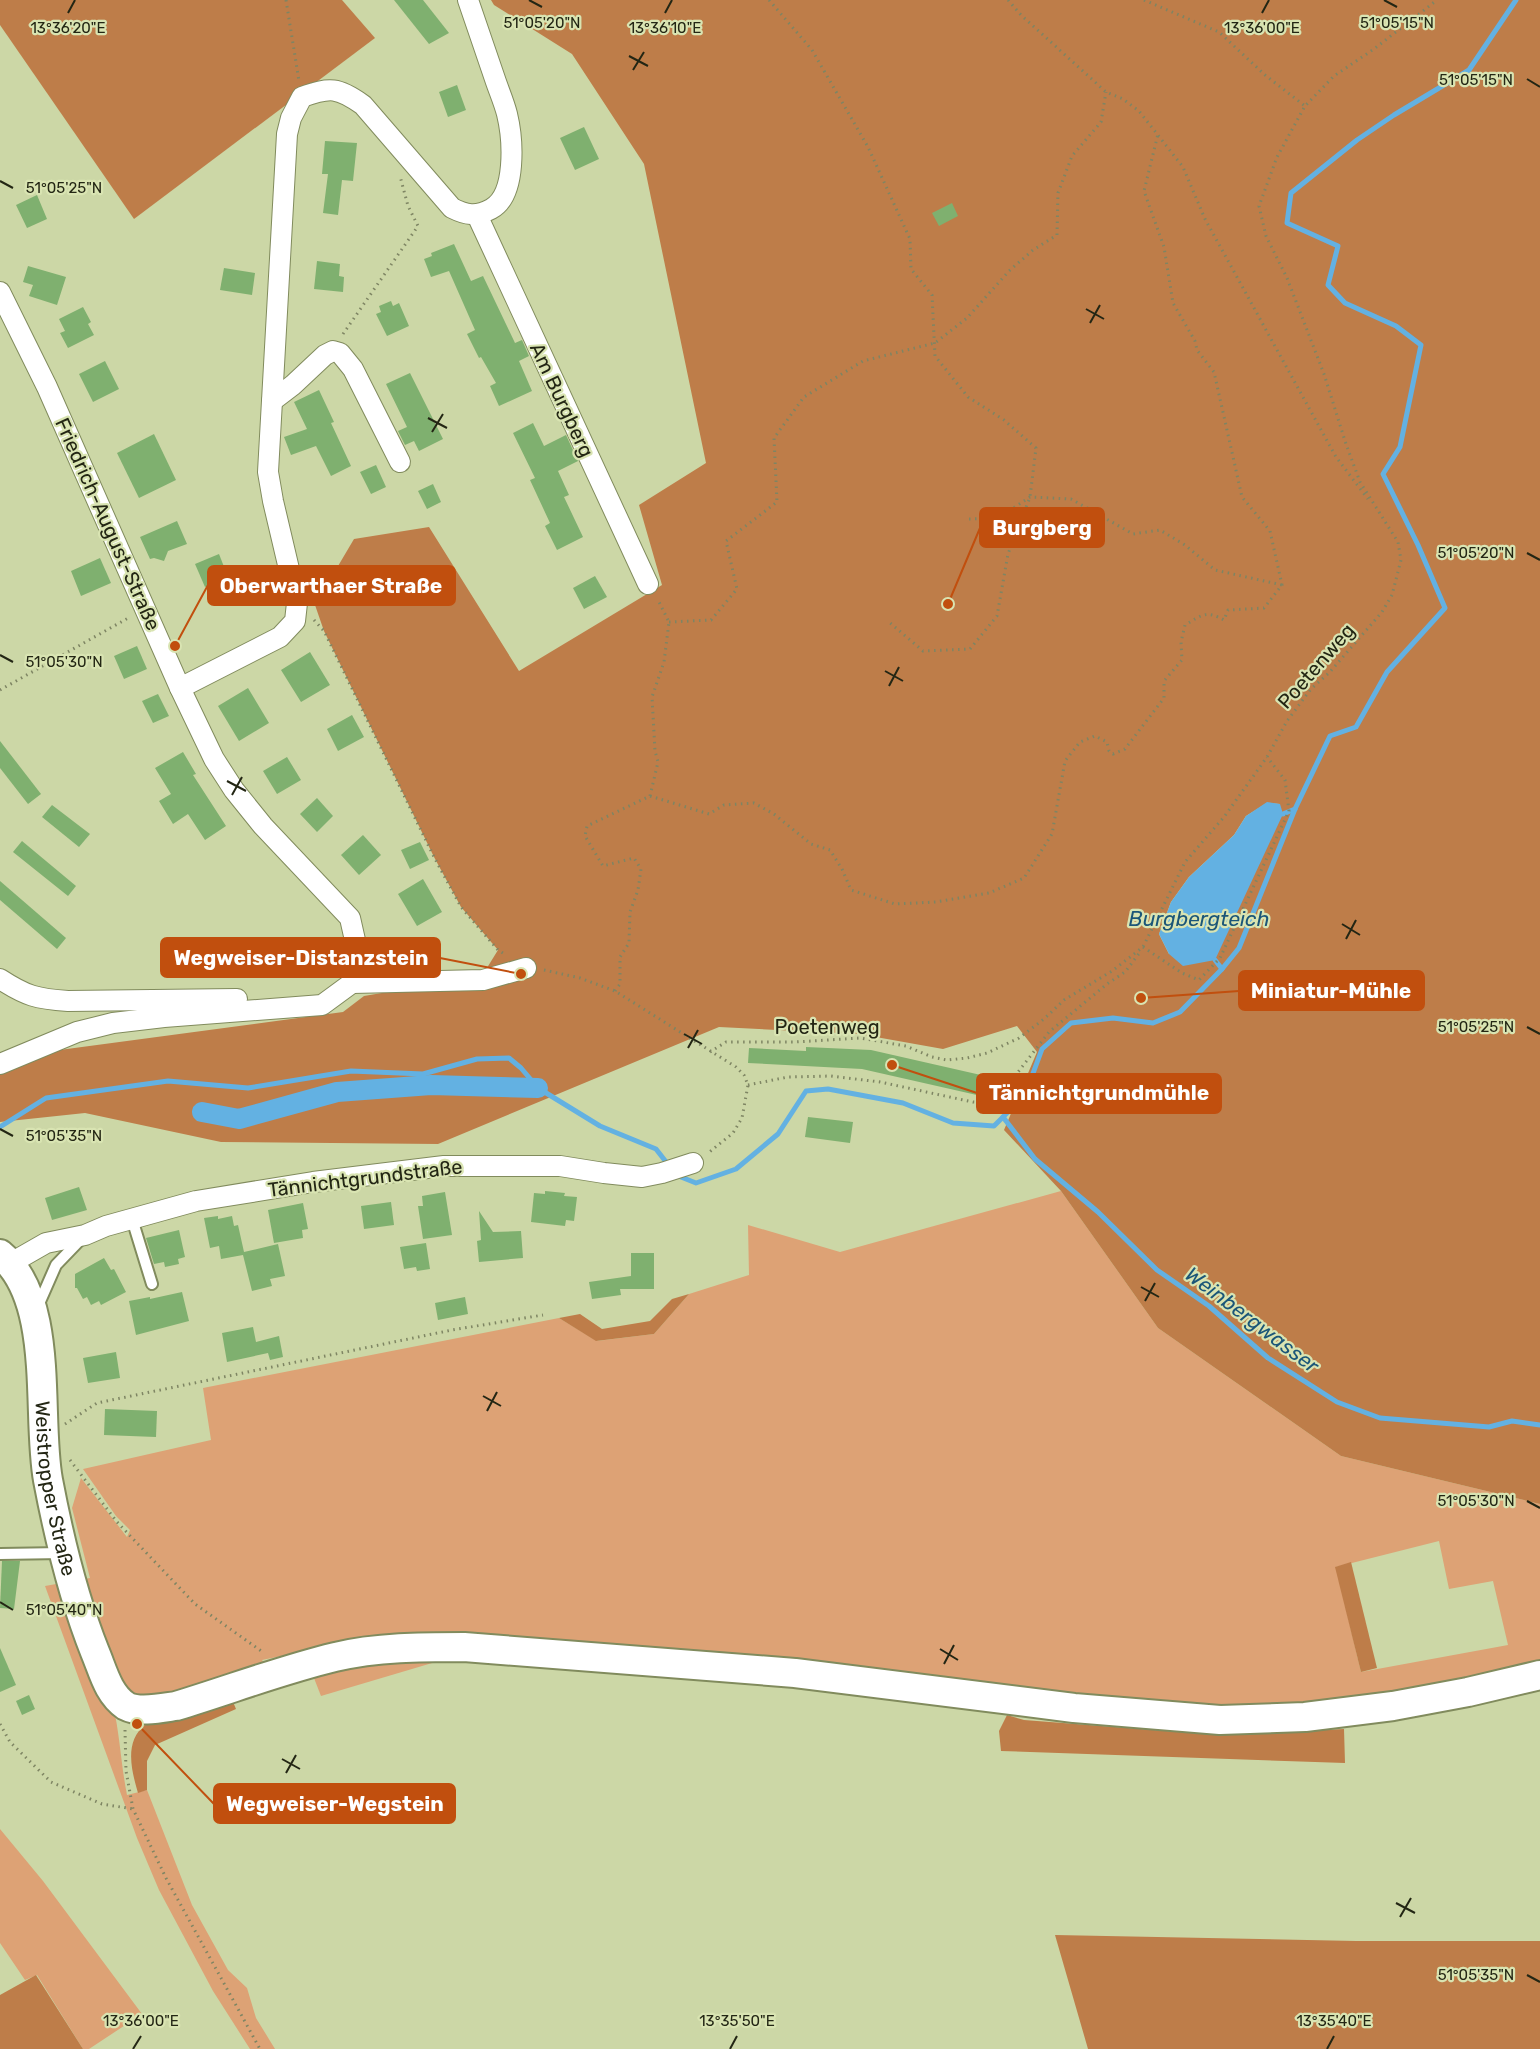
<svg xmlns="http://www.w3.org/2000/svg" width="1540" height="2049" font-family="Rubik,sans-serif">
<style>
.green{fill:#dda275;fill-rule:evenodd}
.forest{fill:#be7d49;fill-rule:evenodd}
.water{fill:#63b1e2}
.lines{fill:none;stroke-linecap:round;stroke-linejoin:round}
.stream{stroke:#63b1e2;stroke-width:5}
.canal{stroke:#63b1e2;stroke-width:20}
.building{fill:#7fb06f}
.lane-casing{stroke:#818b5d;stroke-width:14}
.street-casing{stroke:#818b5d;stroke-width:22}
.secondary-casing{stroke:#818b5d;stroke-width:32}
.path{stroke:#7e8563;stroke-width:3;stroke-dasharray:1.5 4.5;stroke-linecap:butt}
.lane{stroke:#fff;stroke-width:10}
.street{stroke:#fff;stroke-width:20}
.secondary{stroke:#fff;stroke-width:28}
.ticks{fill:none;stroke:#232614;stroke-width:2}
.labels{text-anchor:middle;stroke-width:4.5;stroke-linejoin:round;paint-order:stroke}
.street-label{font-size:20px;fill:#232614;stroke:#d9e4b2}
.water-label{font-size:21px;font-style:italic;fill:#1b5678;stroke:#d9e4b2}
.ticks-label{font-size:15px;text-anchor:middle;fill:#232614;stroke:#d9e4b2;stroke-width:4.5;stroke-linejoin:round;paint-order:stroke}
.leader{fill:none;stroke:#c14f0e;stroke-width:2}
.callout-dot{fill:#c14f0e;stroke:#d9e4b2;stroke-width:2}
.callout{fill:#c14f0e;stroke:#c14f0e;stroke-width:2}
.callout-label{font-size:21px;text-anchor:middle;font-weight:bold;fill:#fff}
</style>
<rect width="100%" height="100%" fill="#ccd7a6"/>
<!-- green -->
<g class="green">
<path d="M 1061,1191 L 1158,1328 L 1341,1456 L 1540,1504 L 1540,1665 L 1524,1669 L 1302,1708 L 1224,1709 L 335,1645 L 262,1660 L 267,1667 L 175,1698 L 113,1705 C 120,1735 121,1765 127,1795 L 147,1790 L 192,1905 L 228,1970 L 247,1988 L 256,2018 L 275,2049 L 250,2049 L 213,1991 L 159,1890 L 137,1838 L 45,1586 L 90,1578 L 72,1508 L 81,1478 L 127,1537 L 130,1530 L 116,1516 L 83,1469 L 211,1440 L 203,1388 L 559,1318 L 597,1341 L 654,1334 L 689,1294 L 749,1275 L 748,1225 L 840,1252 ZM 1439,1541 L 1449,1589 L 1493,1581 L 1508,1645 L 1361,1672 L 1336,1567 Z"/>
<polygon points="449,1658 321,1696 312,1673 390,1660"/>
<polygon points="0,1829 43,1881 142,2014 89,2049 83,2049 37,1975 25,1980 0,1943"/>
</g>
<!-- forest -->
<g class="forest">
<polygon points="0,0 342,0 375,38 134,219 0,25"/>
<path d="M 491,0 L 1540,0 L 1540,1504 L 1341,1456 L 1158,1328 L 1061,1191 L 1004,1130 L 1037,1052 L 1017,1026 L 943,1049 L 859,1034 L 719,1027 L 438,1144 L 221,1142 L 85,1113 L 0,1122 L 0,1073 L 52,1051 L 343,1012 L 364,996 L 482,976 L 498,950 L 461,907 L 434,857 L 324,631 L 315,605 L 354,539 L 429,527 L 519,671 L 662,585 L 639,505 L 706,463 L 644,164 L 572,54 L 494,5 ZM 1267,803 L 1280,804 L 1169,954 L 1159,934 L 1171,902 L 1189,877 L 1234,835 L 1246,816 Z"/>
<polygon points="689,1294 654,1334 596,1341 559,1318 580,1314 602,1329 650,1321 672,1299"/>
<polygon points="1351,1562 1377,1668 1361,1672 1335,1567"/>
<path d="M 231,1697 L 236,1709 L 155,1745 L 147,1761 L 147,1790 L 138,1793 C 131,1769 124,1741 146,1724 Z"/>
<polygon points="1007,1715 1024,1720 1218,1735 1344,1729 1345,1763 1001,1751 999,1731"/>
<polygon points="1055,1935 1356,1941 1540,1941 1540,2049 1088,2049"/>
<polygon points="36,1975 83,2049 0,2049 0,1995"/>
</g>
<!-- water -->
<polygon class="water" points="1267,802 1280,804 1283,814 1215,960 1183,966 1169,954 1159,934 1171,902 1189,877 1234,835 1246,816"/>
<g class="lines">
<!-- stream -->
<g class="stream">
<polyline points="1283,814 1295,809"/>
<polyline points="1215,960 1222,969"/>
<polyline points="1003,1117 1035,1159 1098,1212 1157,1270 1209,1306 1268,1358 1337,1402 1380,1418 1489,1427 1512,1421 1540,1425"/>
<polyline points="0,1127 46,1098 168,1081 248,1088 351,1071 423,1074 477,1059 509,1058 521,1068 538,1088 600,1126 656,1149 670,1167"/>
<polyline points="676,1175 696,1183 736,1169 778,1134 806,1091 828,1089 903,1103 953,1123 994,1126 1025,1095 1042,1049 1071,1023 1113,1018 1153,1023 1180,1012 1222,969 1239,948 1295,809 1330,736 1356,727 1387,672 1445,608 1418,545 1383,474 1400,447 1421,345 1396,326 1345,303 1328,285 1338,246 1287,223 1291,193 1357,140 1394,115 1469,70 1516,0"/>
</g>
<!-- canal -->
<polyline class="canal" points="202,1112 239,1119 337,1092 431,1085 538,1088"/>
</g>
<!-- building -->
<g class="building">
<polygon points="394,0 423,0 449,33 429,44"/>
<polygon points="457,85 466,110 448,117 439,92"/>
<polygon points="584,127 599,159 575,170 560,138"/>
<polygon points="325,141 357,143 353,181 342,180 338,215 323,213 328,174 322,174"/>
<polygon points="37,195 47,219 27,228 16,205"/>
<polygon points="952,203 958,216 939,226 932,213"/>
<polygon points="454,244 471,281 483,276 515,343 522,340 529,356 519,361 532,391 499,406 490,386 496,383 481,357 479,358 467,334 475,330 449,271 431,277 424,259 432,256 431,253"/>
<polygon points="317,261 340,264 339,276 344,277 343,292 314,289"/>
<polygon points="28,266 66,277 57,305 29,296 33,285 23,282"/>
<polygon points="224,268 255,273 252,295 220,290"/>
<polygon points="391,301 393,306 399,303 409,326 387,336 376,314 381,312 379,306"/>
<polygon points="83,307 91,322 88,324 94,335 68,348 60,333 65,331 59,319"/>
<polygon points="105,361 119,389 93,402 79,374"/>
<polygon points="410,373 443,439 419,451 414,441 405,445 398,431 407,427 386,384"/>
<polygon points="319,390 334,422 331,423 351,466 331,476 316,446 291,455 284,437 307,429 294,402"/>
<polygon points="533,423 544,446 566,435 578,461 558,471 569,495 564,497 583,537 557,550 545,526 550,523 530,480 535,478 513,433"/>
<polygon points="154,434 176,480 139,498 117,453"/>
<polygon points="376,465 386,487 371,494 360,472"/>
<polygon points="433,484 441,502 427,509 418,491"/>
<polygon points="177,521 187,544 168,551 164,561 154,558 150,559 140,537"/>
<polygon points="219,554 228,577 205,587 195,564"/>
<polygon points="100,558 111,583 81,596 71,571"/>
<polygon points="595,576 607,597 584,609 573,588"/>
<polygon points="137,646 147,669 124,679 114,656"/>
<polygon points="310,652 330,685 301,702 281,670"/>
<polygon points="248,688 269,723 239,741 218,706"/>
<polygon points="158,694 169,716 153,723 142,701"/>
<polygon points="352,715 364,737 338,751 327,729"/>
<polygon points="0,741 41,794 28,804 0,768"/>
<polygon points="183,752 196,774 193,775 226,826 205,840 188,814 173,824 159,801 171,794 155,768"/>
<polygon points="287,757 301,780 277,794 263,771"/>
<polygon points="317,798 333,816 317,832 300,814"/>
<polygon points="52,805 90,834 79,847 42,817"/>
<polygon points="363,835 381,855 359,875 341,855"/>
<polygon points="22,841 76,886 68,896 13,852"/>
<polygon points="420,842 429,860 410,869 401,850"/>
<polygon points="423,879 442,912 417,926 398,894"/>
<polygon points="0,881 66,938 57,949 0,900"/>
<polygon points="806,1047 871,1050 994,1078 990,1098 862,1069 748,1063 749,1048 806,1051"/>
<polygon points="808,1117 853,1122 850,1143 805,1137"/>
<polygon points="79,1187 87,1210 52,1220 45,1198"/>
<polygon points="545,1191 565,1193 564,1196 577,1197 574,1221 566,1220 565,1226 531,1222 534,1193 545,1194"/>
<polygon points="445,1192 452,1235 423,1239 418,1206 423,1206 422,1196"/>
<polygon points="391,1202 394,1225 364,1229 361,1206"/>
<polygon points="303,1203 308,1229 302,1230 303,1238 274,1243 268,1210"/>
<polygon points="479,1211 493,1232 521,1231 523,1258 479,1262 477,1241 481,1240"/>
<polygon points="218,1216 218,1219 232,1216 234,1226 238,1225 244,1252 278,1244 285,1276 270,1279 272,1286 252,1291 243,1255 221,1259 219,1246 210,1248 204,1218"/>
<polygon points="179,1230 185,1257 178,1259 179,1264 165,1267 164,1262 154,1264 146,1238"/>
<polygon points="426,1243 430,1269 417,1271 416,1267 404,1269 400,1247"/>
<polygon points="631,1253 654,1253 654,1289 620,1289 621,1295 592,1299 589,1282 631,1276"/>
<polygon points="104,1258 111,1270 114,1269 126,1292 101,1305 99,1301 91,1305 87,1297 83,1299 77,1288 75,1288 75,1274"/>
<polygon points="182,1292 189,1321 136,1335 129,1301 150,1297 150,1299"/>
<polygon points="465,1297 468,1314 438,1320 435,1303"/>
<polygon points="253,1327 256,1342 279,1336 283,1357 270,1360 268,1353 227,1362 222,1333"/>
<polygon points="116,1352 120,1378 88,1383 83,1358"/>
<polygon points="105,1409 157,1411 156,1437 104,1435"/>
<polygon points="2,1561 20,1561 14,1609 0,1608"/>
<polygon points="0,1648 16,1685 0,1692"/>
<polygon points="29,1695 35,1709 22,1715 16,1701"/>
</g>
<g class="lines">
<!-- lane casing -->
<g class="lane-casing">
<g id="lane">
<polyline points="132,1219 152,1284"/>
<polyline points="38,1306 56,1265 82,1238"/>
<polyline points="0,1554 63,1553"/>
</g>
</g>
<!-- street casing -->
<g class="street-casing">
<g id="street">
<polyline points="477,215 648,584"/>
<polyline points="0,292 47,387 180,688 214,759 234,790 263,826 350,918 361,967 352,983 322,1005 164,1017 113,1023 77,1032 0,1064"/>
<polyline points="272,401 293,385 325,355 333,351 340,353 353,369 400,462"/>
<path d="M 180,688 L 280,637 L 295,621 L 297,603 L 273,501 L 268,472 L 287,134 L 291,118 L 302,97 C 330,87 338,87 363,105 L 452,208 C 466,215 476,217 491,209 C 517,195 513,139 507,114 C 504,102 499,91 495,79 C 486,53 477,26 468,0"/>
<path d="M 0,979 C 26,996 37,999 68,1001 L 237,999"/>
<polyline points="352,983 483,980 526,968"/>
<polyline points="11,1263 46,1243 85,1235 106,1226 196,1201 313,1182 444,1166 560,1166 604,1173 642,1177 662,1173 693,1163"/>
</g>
</g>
<!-- secondary casing -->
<g class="secondary-casing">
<g id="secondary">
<path id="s1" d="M 0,1254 C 56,1300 36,1415 48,1480 C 59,1538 73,1597 95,1652 C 103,1671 108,1694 126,1706 C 139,1713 162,1708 176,1706 C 229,1690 281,1670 335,1657 C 377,1647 422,1647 464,1647 L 795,1673 L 1074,1708 L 1220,1720 L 1305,1717 L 1393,1706 L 1468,1692 L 1540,1675"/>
</g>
</g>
<!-- path -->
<g class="path">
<polyline points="286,0 299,81"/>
<polyline points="769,0 812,50 868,147 910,239 911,269 932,295 935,356 968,397 1004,420 1036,448 1030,497 1008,554 997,616 970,649 923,651 889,622"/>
<polyline points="1008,0 1021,15 1106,92 1123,99 1139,111 1183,167 1205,219 1336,457 1368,499"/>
<polyline points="1144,0 1219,32 1265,75 1305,106"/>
<polyline points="343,334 418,226 408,206 400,176"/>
<polyline points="969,519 998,518 1030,497 1071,499 1133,534 1160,530 1185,545 1215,570 1282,585"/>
<polyline points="314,620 324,631 434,857 461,907 498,950 506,955"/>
<polyline points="669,622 711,620 737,589 726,541 777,502 774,438 804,397 863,361 935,343 967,318 1009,271 1033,250 1057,235 1058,193 1072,156 1101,122 1106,92"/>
<polyline points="0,690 130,617"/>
<polyline points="650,796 658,762 655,751 652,697 664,662 669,622 658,600"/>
<polyline points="1143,947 1182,973 1199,980 1220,958 1289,811 1285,780 1267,757"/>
<polyline points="544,970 580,978 615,991 736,1067 744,1075 748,1085 742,1118 733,1133 707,1154"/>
<path d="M 615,991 L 620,984 L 620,957 L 629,943 L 630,912 L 638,890 L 641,869 L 634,858 L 603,866 L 585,836 L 587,826 L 650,796 L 709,814 L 724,805 L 754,803 L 774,814 L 811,844 L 830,850 L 842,869 L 851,890 L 895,904 L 936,902 L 989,893 L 1024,878 L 1052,834 L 1065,761 L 1080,742 L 1095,736 L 1107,742 L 1109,751 L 1113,754 L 1125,749 L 1164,698 L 1164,681 L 1182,660 L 1181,642 L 1185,625 C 1202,615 1206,610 1224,620 L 1228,610 L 1264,608 L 1282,585 L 1270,531 L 1242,497 L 1214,372 L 1197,350 L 1195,341 L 1173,303 L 1164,247 L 1144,191 L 1158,134"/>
<polyline points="710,1052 726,1042 795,1042 860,1038 906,1046 932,1057 947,1060 967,1058 987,1053 1019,1038 1044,1019 1064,1000 1112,971 1143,947 1185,862 1224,817 1267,757 1287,721 1311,689 1329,673 1382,612 1392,595 1401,560 1398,542 1360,482 1346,444 1324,374 1287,278 1266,236 1259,206 1277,157 1305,106 1334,76 1374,49 1437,0"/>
<polyline points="748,1085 788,1077 831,1076 880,1082 973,1102 990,1103 1001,1094 1049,1032 1107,984 1125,972 1141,951"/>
<polyline points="65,1424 97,1403 452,1330 543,1315"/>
<polyline points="70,1460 117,1522 195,1604 264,1653"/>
<polyline points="0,1724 10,1742 51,1782 102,1804 133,1809"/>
<polyline points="125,1730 126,1771 133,1809 166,1878 260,2049"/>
</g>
<!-- lane -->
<use href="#lane" class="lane"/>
<!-- street -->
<use href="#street" class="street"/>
<!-- secondary -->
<use href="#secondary" class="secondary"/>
</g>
<!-- ticks -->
<path class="ticks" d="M 529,0 L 542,7M 1384,0 L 1397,7M 68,13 L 75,0M 665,13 L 672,0M 1262,13 L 1269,0M 629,56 L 648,66M 633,70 L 644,52M 1527,79 L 1540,87M 0,181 L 13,188M 1086,309 L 1104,319M 1090,323 L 1100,305M 428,418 L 447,428M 432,432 L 443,414M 1527,553 L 1540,560M 0,655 L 13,662M 885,671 L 903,681M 889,686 L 899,667M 227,781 L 246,791M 232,795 L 242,777M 1342,924 L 1360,935M 1346,939 L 1356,920M 1527,1027 L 1540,1034M 684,1034 L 702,1044M 688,1048 L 698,1030M 0,1129 L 13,1136M 1141,1287 L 1159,1297M 1145,1301 L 1155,1283M 483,1396 L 501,1406M 487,1411 L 497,1392M 1527,1501 L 1540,1508M 0,1602 L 13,1610M 940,1649 L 958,1660M 944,1664 L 954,1645M 282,1759 L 300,1769M 286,1773 L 296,1755M 1396,1903 L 1415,1913M 1400,1917 L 1411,1898M 1527,1975 L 1540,1982M 133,2049 L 141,2036M 730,2049 L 737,2036M 1327,2049 L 1334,2036"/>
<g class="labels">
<!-- street labels -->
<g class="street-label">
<text transform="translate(562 400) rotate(65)" y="7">Am Burgberg</text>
<text transform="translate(108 524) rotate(66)" y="7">Friedrich-August-Straße</text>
<text transform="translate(1316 666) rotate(-49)" y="7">Poetenweg</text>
<text x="827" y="1034">Poetenweg</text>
<text transform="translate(365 1178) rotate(-7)" y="7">Tännichtgrundstraße</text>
<text dy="7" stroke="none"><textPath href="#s1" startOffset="246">Weistropper Straße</textPath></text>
</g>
<!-- water labels -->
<g class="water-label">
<text x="1199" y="926">Burgbergteich</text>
<text transform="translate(1252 1320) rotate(37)" y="7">Weinbergwasser</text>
</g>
</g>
<g class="ticks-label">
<text x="542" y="28">51°05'20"N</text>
<text x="1397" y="28">51°05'15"N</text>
<text x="68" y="33">13°36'20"E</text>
<text x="665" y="33">13°36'10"E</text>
<text x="1262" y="33">13°36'00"E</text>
<text x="1476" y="85">51°05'15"N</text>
<text x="64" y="193">51°05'25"N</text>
<text x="1476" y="558">51°05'20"N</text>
<text x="64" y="667">51°05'30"N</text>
<text x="1476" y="1032">51°05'25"N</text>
<text x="64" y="1141">51°05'35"N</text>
<text x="1476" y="1506">51°05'30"N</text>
<text x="64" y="1615">51°05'40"N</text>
<text x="1476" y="1980">51°05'35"N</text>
<text x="141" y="2026">13°36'00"E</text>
<text x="737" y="2026">13°35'50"E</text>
<text x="1334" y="2026">13°35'40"E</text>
</g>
<!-- callouts -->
<path class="leader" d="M948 604L980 528M175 646L208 585M521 974L440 958M1141 998L1239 991M892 1065L977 1093M137 1724L214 1804"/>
<g class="callout-dot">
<circle cx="948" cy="604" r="6"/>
<circle cx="175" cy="646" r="6"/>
<circle cx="521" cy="974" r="6"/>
<circle cx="1141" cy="998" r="6"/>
<circle cx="892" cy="1065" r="6"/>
<circle cx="137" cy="1724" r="6"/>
</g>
<g class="callout">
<rect x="980" y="508" width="124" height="39" rx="6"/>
<rect x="208" y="566" width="247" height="39" rx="6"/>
<rect x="161" y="938" width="279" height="39" rx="6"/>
<rect x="1239" y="971" width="185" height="39" rx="6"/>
<rect x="977" y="1074" width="244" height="39" rx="6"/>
<rect x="214" y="1784" width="241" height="39" rx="6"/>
</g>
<g class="callout-label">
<text x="1042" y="535">Burgberg</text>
<text x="331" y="593">Oberwarthaer Straße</text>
<text x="301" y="965">Wegweiser-Distanzstein</text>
<text x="1331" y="998">Miniatur-Mühle</text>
<text x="1099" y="1100">Tännichtgrundmühle</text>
<text x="335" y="1811">Wegweiser-Wegstein</text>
</g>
</svg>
